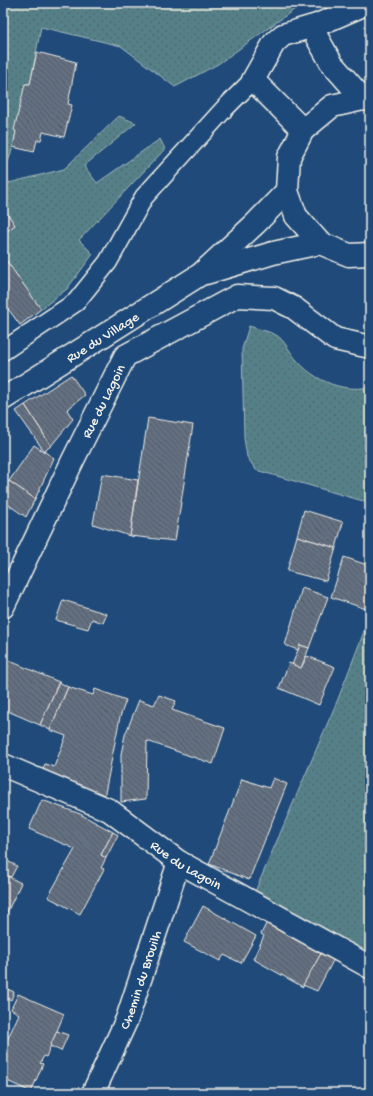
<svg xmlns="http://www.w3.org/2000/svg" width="373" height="1096" font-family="'Gochi Hand',sans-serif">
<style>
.grass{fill:url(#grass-dots);stroke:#a4b8b8}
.building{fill:url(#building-back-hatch);stroke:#f4f1e8}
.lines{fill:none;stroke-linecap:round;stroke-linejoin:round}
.lane-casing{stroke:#f4f1e8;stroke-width:21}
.street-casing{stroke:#f4f1e8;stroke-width:25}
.secondary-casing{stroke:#f4f1e8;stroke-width:25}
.lane{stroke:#1f4a7a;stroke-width:18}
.street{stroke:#1f4a7a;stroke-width:22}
.secondary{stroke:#1f4a7a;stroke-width:22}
.labels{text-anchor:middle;stroke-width:3;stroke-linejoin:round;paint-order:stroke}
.street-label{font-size:14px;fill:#f4f1e8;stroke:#1f4a7a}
</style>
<defs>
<pattern id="grass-dots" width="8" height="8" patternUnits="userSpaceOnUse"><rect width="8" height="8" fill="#558088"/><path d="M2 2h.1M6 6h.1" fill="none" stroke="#50676a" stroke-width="1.8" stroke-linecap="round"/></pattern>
<pattern id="building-back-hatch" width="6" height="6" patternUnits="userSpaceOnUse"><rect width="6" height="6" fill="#637082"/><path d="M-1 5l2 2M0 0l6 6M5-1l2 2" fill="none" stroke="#555a61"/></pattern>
</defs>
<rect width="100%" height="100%" fill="#1f4a7a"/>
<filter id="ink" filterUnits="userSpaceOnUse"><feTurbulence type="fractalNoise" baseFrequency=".025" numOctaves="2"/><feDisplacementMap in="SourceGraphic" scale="8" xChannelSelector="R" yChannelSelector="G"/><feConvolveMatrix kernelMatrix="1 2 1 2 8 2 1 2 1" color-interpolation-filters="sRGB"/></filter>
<g filter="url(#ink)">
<!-- grass -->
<g class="grass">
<polygon points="3,3 306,3 295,9 218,64 175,87 121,46 41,27 30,84 25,84 13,147 5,171 9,183 64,169 119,116 136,123 84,166 97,183 160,139 165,149 79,240 93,254 67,289 41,309 3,256 3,234 15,225 3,207"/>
<path d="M 249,326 C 258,329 268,331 276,335 C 283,339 287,347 292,354 C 310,379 340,393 370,387 L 370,503 L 256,470 L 247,457 L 244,438 L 242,349 Z"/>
<polygon points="370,616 370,957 254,894 338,699"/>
</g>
<!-- building -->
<g class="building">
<polygon points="37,52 76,62 68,104 72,105 64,137 43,132 41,140 37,140 34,152 13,147 16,131 14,130 25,84 30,84"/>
<polygon points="3,207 15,225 3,234"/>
<polygon points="3,256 41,309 20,325 3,302"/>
<polygon points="71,375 85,395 67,410 73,419 51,446 25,405"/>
<polygon points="25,405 51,446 44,451 16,411"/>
<polygon points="148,418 193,425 175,541 130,536"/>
<polygon points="34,445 54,458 35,499 9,481"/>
<polygon points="102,474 138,480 130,536 93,524"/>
<polygon points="9,481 35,499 26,517 3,501 3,488"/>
<polygon points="304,510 343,522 336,548 297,536"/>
<polygon points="297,536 336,548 326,581 287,571"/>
<polygon points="344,557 370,566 370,597 366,609 331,597"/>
<polygon points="302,588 328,597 309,648 300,645 298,650 285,645"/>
<polygon points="63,600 107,614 103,623 92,619 88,629 56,620"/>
<polygon points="300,645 309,648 301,668 292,665"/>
<polygon points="307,656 335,667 319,705 279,688 289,663 301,668"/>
<polygon points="3,658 59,682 40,725 3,709"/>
<polygon points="59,682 68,687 50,730 40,725"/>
<polygon points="68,687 93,695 95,689 126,700 120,717 103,803 41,775 45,764 54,767 66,736 50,730"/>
<polygon points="159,695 176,701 172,710 225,728 213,764 147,741 146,799 121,802 121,754 125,735 139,700 154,705"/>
<polygon points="273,778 287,784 249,880 209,864 242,779 269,788"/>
<polygon points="42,800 80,814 113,832 101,855 106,858 101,868 104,869 80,914 48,897 75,849 29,829"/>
<polygon points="113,832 118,835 106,858 101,855"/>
<polygon points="3,859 17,866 11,877 3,874"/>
<polygon points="3,874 21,883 3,921"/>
<polygon points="203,906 256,936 241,963 224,955 220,961 184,942"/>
<polygon points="268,920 323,950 303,987 253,959 264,936 261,934"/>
<polygon points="323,950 335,957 317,991 303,985"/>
<polygon points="3,987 14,992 11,1000 3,996"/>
<polygon points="18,994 64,1014 46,1057 44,1056 40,1063 43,1064 31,1092 3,1079 3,1049 19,1014 11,1009"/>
<polygon points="57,1031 68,1035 61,1051 50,1046"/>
</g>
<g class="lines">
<!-- lane casing -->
<g class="lane-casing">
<polyline id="lane" points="3,351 76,302 108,262 144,197 225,108 253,80"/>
</g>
<!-- street casing -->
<g class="street-casing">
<g id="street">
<polyline points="311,27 332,64 363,99"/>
<polyline points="303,130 253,80 274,43 283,35 317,25 368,3"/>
<path id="s1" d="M 3,607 L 73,460 L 125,356 L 237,296 L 274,298 L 294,308 L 335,339 L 370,347"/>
<path id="s2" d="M 3,765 L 109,810 L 179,862 L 370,967"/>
<path id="s3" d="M 93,1093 L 127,1019 L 179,862"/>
</g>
</g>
<!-- secondary casing -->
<g class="secondary-casing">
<g id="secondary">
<polyline points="370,100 363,99 332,106 303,130 289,157 287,191 296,216 320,243 349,255 370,254"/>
<polyline points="206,273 273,253 320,243"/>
<path id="s4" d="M 3,399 L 201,274 L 255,224 L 287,191"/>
</g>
</g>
<!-- lane -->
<use href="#lane" class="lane"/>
<!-- street -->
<use href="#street" class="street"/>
<!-- secondary -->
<use href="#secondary" class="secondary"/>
</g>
</g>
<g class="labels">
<!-- street labels -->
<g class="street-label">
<text dy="5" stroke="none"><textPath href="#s4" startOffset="117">Rue du Village</textPath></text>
<text dy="5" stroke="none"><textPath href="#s1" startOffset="229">Rue du Lagoin</textPath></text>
<text dy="5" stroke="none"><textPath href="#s2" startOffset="210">Rue du Lagoin</textPath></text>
<text dy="5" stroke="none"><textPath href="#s3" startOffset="123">Chemin du Brouilh</textPath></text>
</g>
</g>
<!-- margin -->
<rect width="373" height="1096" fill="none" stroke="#1f4a7a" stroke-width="16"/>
<rect x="8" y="8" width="357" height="1080" fill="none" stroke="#f4f1e8" stroke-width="1.5" filter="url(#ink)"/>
</svg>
